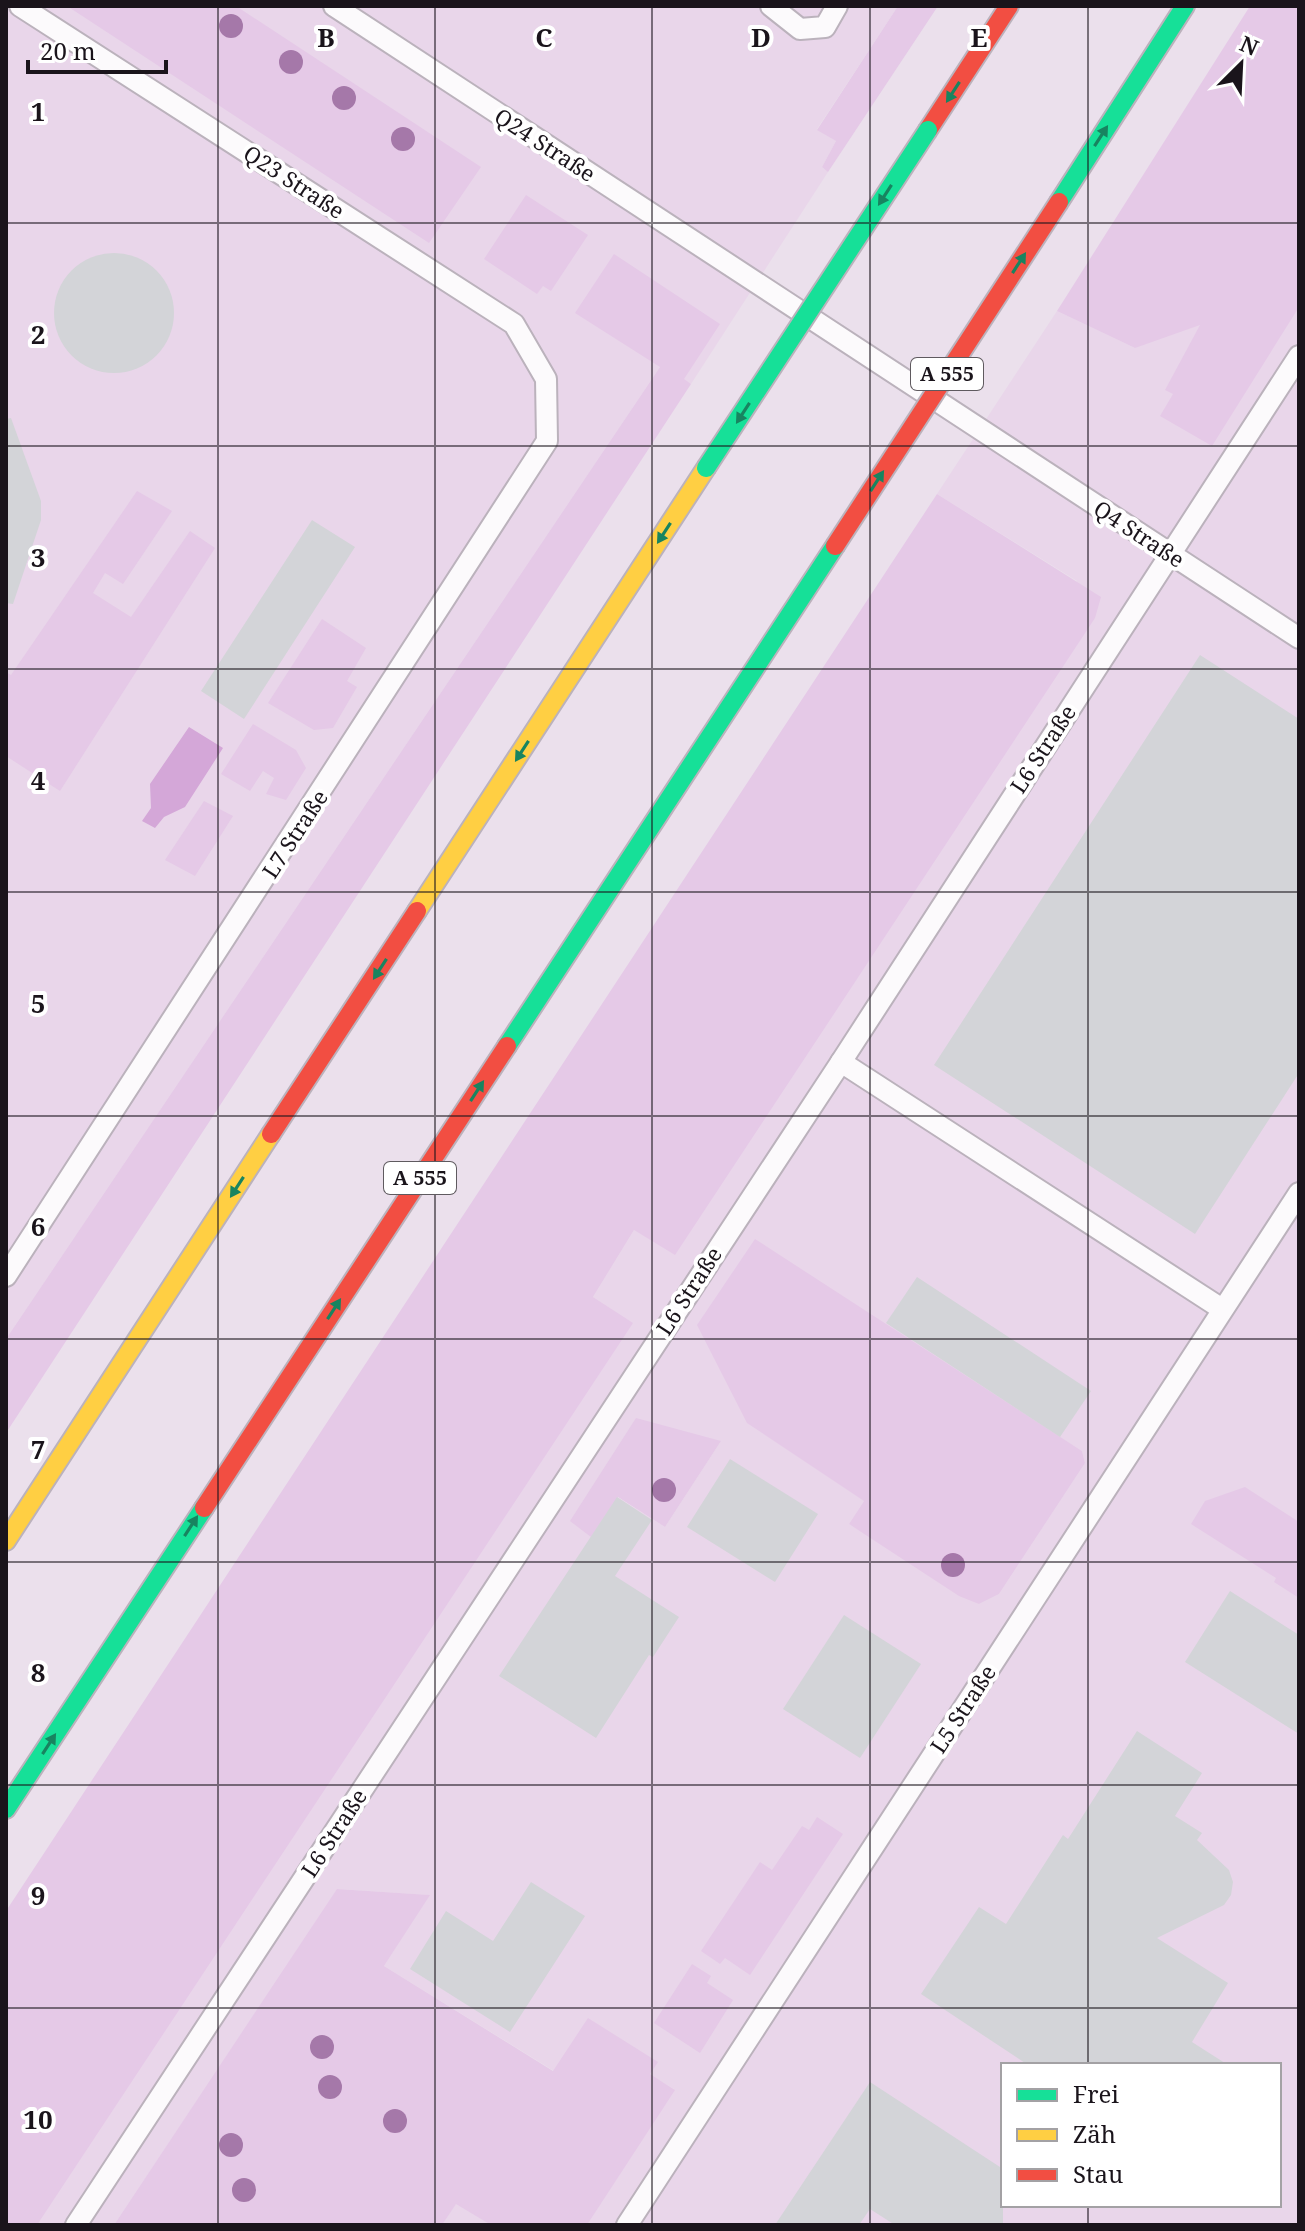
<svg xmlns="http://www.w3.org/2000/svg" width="1305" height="2231" font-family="'Noto Serif',serif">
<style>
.built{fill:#e9d6ea;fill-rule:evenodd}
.green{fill:#e5c9e7}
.water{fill:#d4a7d8}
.building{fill:#d3d4d8}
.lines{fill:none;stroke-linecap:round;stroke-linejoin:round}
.lane-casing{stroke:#bbb2bc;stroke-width:24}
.fast-casing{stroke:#bbb2bc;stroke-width:22}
.slow-casing{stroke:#bbb2bc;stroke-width:22}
.jam-casing{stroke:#bbb2bc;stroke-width:22}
.lane{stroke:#fcfafc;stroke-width:20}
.fast{stroke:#16e098;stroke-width:18}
.slow{stroke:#ffcf43;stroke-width:18}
.jam{stroke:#f24e42;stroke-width:18}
.fast-bridge-casing{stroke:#bbb2bc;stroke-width:22;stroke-linecap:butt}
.jam-bridge-casing{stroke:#bbb2bc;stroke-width:22;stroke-linecap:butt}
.fast-bridge{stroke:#16e098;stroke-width:18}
.jam-bridge{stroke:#f24e42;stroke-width:18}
.tree{fill:#a578a9}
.oneway{fill:#188460}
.grid{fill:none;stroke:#1a141b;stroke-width:2;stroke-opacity:0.55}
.labels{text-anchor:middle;stroke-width:8;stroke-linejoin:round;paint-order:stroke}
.shield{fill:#fff;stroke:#5f5a5f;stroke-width:2}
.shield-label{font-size:20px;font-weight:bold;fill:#1a141b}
.street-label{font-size:22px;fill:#1a141b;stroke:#fff}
.grid-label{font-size:26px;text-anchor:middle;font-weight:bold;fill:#1a141b;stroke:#fff;stroke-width:8;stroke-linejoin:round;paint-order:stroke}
</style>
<rect width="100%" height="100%" fill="#ebe0ec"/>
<!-- built -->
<g class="built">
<polygon points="6,6 898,6 817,129 836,141 822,167 828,172 691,384 660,367 6,1339"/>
<path d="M 1299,224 L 1299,2225 L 587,2225 L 674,2089 L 649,2074 L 554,2071 L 384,1966 L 429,1895 L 338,1889 L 114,2225 L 6,2225 L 611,1309 L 593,1297 L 634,1230 L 655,1242 L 1077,581 L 937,494 L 1057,311 L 1135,348 ZM 1060,1437 L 1082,1451 L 1085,1463 L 999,1594 L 979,1604 L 849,1524 L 864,1501 ZM 721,1441 L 665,1527 L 617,1497 ZM 1003,2065 L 1279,2065 L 1279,2205 L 1003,2205 Z"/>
<polygon points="456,2203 491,2225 442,2225"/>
</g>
<!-- green -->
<g class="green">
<polygon points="67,6 236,6 481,167 429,243"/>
<polygon points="898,6 938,6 828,172 822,167 836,141 817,130"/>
<polygon points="1250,6 1299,6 1299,307 1212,446 1160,416 1173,394 1165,390 1200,325 1135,348 1057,311"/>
<polygon points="526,195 588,235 551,291 543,286 537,294 484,259"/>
<polygon points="614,254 720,324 684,379 691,384 6,1433 6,1339 660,367 575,313"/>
<polygon points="137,491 172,511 123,584 105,573 93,593 131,617 190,531 215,548 60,791 6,756 6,672 11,675"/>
<polygon points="937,494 1101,597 1095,618 675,1255 634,1230 593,1297 633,1323 37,2225 6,2225 6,1911"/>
<polygon points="322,619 366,648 347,681 357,687 333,728 314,730 268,703"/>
<polygon points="253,724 296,750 306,768 286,800 266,794 274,778 263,771 250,791 221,774"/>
<polygon points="204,801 233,816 195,876 165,860"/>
<polygon points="755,1239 1082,1451 1085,1463 999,1594 979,1604 959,1596 849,1524 864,1501 747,1423 697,1325"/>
<polygon points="636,1418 721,1441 665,1527 618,1497 591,1537 570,1521"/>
<polygon points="1245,1487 1299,1522 1299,1598 1274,1582 1276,1578 1191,1524 1205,1501"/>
<polygon points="817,1817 843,1834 750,1975 725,1958 720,1964 701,1951 760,1862 772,1870 802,1826 809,1830"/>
<polygon points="337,1889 430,1895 384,1966 553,2071 588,2018 658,2062 650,2074 675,2090 587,2225 491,2225 456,2204 442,2225 114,2225"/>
<polygon points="692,1964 711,1976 707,1983 733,2000 700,2053 654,2023"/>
</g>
<!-- water -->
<polygon class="water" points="189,727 223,748 185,807 164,817 155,828 142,821 151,808 150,784"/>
<!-- building -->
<g class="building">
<circle cx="114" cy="313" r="60"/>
<polygon points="11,418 41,501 41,520 13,604 6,603 6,419"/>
<polygon points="312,520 355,547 244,719 201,691"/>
<polygon points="1200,655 1299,719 1299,1073 1195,1234 934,1065"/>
<polygon points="917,1277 1091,1391 1060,1437 886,1323"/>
<polygon points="730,1459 818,1514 775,1582 687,1527"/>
<polygon points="617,1497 652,1520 615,1576 679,1617 653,1657 649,1655 596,1738 499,1676"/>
<polygon points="1230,1591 1299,1635 1299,1734 1185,1662"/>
<polygon points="844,1615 921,1664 860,1758 783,1709"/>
<polygon points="1137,1731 1202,1773 1175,1816 1202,1833 1197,1840 1229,1870 1233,1882 1231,1895 1224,1905 1157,1938 1228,1983 1192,2042 1228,2065 1028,2065 921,1994 979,1907 1006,1924 1063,1835 1068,1839"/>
<polygon points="531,1882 585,1916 510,2032 410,1969 446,1911 493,1941"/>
<polygon points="870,2082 1003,2169 1003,2225 895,2225 870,2209 859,2225 775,2225"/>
</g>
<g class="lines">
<!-- lane casing -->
<g class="lane-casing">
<g id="lane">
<polyline points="334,6 1299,638"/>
<polyline points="771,6 800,29 825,27 837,6"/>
<polyline points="841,1062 1222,1309"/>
<polyline points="6,1276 547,441 546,379 514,324 20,6"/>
<polyline points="76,2225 841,1062 1299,356"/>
<polyline points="627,2225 1299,1193"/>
</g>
</g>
<!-- fast casing -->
<g class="fast-casing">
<g id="fast">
<polyline points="1059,202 1185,6"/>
<polyline points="507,1046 835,546"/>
<polyline points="6,1809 204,1508"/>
</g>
</g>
<!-- slow casing -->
<g class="slow-casing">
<g id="slow">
<polyline points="417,911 706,468"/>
<polyline points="6,1541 271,1134"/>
</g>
</g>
<!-- jam casing -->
<g class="jam-casing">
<g id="jam">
<polyline points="928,130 1009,6"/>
<polyline points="271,1134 417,911"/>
<polyline points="204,1508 507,1046"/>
</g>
</g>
<!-- lane -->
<use href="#lane" class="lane"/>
<!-- fast -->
<use href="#fast" class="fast"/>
<!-- slow -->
<use href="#slow" class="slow"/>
<!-- jam -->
<use href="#jam" class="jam"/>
<!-- fast-bridge casing -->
<g class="fast-bridge-casing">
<polyline id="fast-bridge" points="706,468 928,130"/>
</g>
<!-- jam-bridge casing -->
<g class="jam-bridge-casing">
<polyline id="jam-bridge" points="835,546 1059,202"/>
</g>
<!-- fast-bridge -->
<use href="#fast-bridge" class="fast-bridge"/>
<!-- jam-bridge -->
<use href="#jam-bridge" class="jam-bridge"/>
</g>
<!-- trees -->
<g class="tree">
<circle cx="231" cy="26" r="12"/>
<circle cx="291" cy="62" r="12"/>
<circle cx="344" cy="98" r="12"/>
<circle cx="403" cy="139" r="12"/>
<circle cx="664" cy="1490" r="12"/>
<circle cx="953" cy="1565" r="12"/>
<circle cx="322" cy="2047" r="12"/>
<circle cx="330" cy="2087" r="12"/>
<circle cx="395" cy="2121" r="12"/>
<circle cx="231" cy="2145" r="12"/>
<circle cx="244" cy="2190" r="12"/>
</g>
<!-- one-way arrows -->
<defs><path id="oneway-solid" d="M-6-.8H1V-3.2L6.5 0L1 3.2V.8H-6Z" transform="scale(2)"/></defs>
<g class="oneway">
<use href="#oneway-solid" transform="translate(953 92) rotate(123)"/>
<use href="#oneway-solid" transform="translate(1101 136) rotate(-57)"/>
<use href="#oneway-solid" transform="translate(885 195) rotate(123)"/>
<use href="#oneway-solid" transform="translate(1019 263) rotate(-57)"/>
<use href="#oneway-solid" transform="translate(743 413) rotate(123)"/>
<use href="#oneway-solid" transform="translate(877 481) rotate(-57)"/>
<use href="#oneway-solid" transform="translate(664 533) rotate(123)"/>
<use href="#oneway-solid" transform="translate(522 751) rotate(123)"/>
<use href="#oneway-solid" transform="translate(380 969) rotate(123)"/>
<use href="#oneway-solid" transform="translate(477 1091) rotate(-57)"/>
<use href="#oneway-solid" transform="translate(237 1187) rotate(123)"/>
<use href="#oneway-solid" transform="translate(334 1309) rotate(-57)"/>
<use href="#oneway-solid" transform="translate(191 1526) rotate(-57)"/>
<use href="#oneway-solid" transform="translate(49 1744) rotate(-57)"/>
</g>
<!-- grid -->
<path class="grid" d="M 218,6 L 218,2225M 435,6 L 435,2225M 652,6 L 652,2225M 870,6 L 870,2225M 1088,6 L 1088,2065M 6,223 L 1299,223M 6,446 L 1299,446M 6,669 L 1299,669M 6,892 L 1299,892M 6,1116 L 1299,1116M 6,1339 L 1299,1339M 6,1562 L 1299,1562M 6,1785 L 1299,1785M 6,2008 L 1299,2008M 1088,2205 L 1088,2225"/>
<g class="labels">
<!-- shield labels -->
<g class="shield">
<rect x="911" y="358" width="72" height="32" rx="6"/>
<rect x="384" y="1162" width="72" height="32" rx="6"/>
</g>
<g class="shield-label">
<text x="947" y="381">A 555</text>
<text x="420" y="1185">A 555</text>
</g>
<!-- street labels -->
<g class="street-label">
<text transform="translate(545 145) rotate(33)" y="8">Q24 Straße</text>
<text transform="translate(294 182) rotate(33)" y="8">Q23 Straße</text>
<text transform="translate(1139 534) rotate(33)" y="8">Q4 Straße</text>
<text transform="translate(1043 749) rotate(-57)" y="8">L6 Straße</text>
<text transform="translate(295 834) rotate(-57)" y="8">L7 Straße</text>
<text transform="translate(689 1291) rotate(-57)" y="8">L6 Straße</text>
<text transform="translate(963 1709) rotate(-57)" y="8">L5 Straße</text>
<text transform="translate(334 1833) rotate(-57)" y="8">L6 Straße</text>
</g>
</g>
<g class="grid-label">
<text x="326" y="47">B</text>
<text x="544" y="47">C</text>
<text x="761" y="47">D</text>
<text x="979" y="47">E</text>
<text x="38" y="121">1</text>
<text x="38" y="344">2</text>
<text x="38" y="567">3</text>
<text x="38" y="790">4</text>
<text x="38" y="1013">5</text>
<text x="38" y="1236">6</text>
<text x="38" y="1459">7</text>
<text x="38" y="1682">8</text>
<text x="38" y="1905">9</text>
<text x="38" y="2129">10</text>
</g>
<!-- border -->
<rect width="1305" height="2231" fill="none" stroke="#1a141b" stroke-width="16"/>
<!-- legend -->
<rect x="1001" y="2063" width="280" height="144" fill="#ffffff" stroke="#a3a1a4" stroke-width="2"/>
<rect x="1017" y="2089" width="40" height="12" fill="#16e098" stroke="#a3a1a4" stroke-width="2"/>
<text x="1073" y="2103" font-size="24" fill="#1a141b">Frei</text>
<rect x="1017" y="2129" width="40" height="12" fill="#ffcf43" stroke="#a3a1a4" stroke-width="2"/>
<text x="1073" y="2143" font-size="24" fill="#1a141b">Zäh</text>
<rect x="1017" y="2169" width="40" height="12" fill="#f24e42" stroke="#a3a1a4" stroke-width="2"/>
<text x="1073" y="2183" font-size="24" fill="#1a141b">Stau</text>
<!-- north arrow -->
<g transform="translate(1241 64) rotate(24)" stroke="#ffffff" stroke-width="6" paint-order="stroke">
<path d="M0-6L14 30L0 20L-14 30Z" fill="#1a141b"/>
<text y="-12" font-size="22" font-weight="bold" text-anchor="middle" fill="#1a141b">N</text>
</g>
<!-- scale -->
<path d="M28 60v12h138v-12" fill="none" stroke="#1a141b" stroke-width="4"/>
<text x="40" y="60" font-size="24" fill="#1a141b" stroke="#ffffff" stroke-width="6" paint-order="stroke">20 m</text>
</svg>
